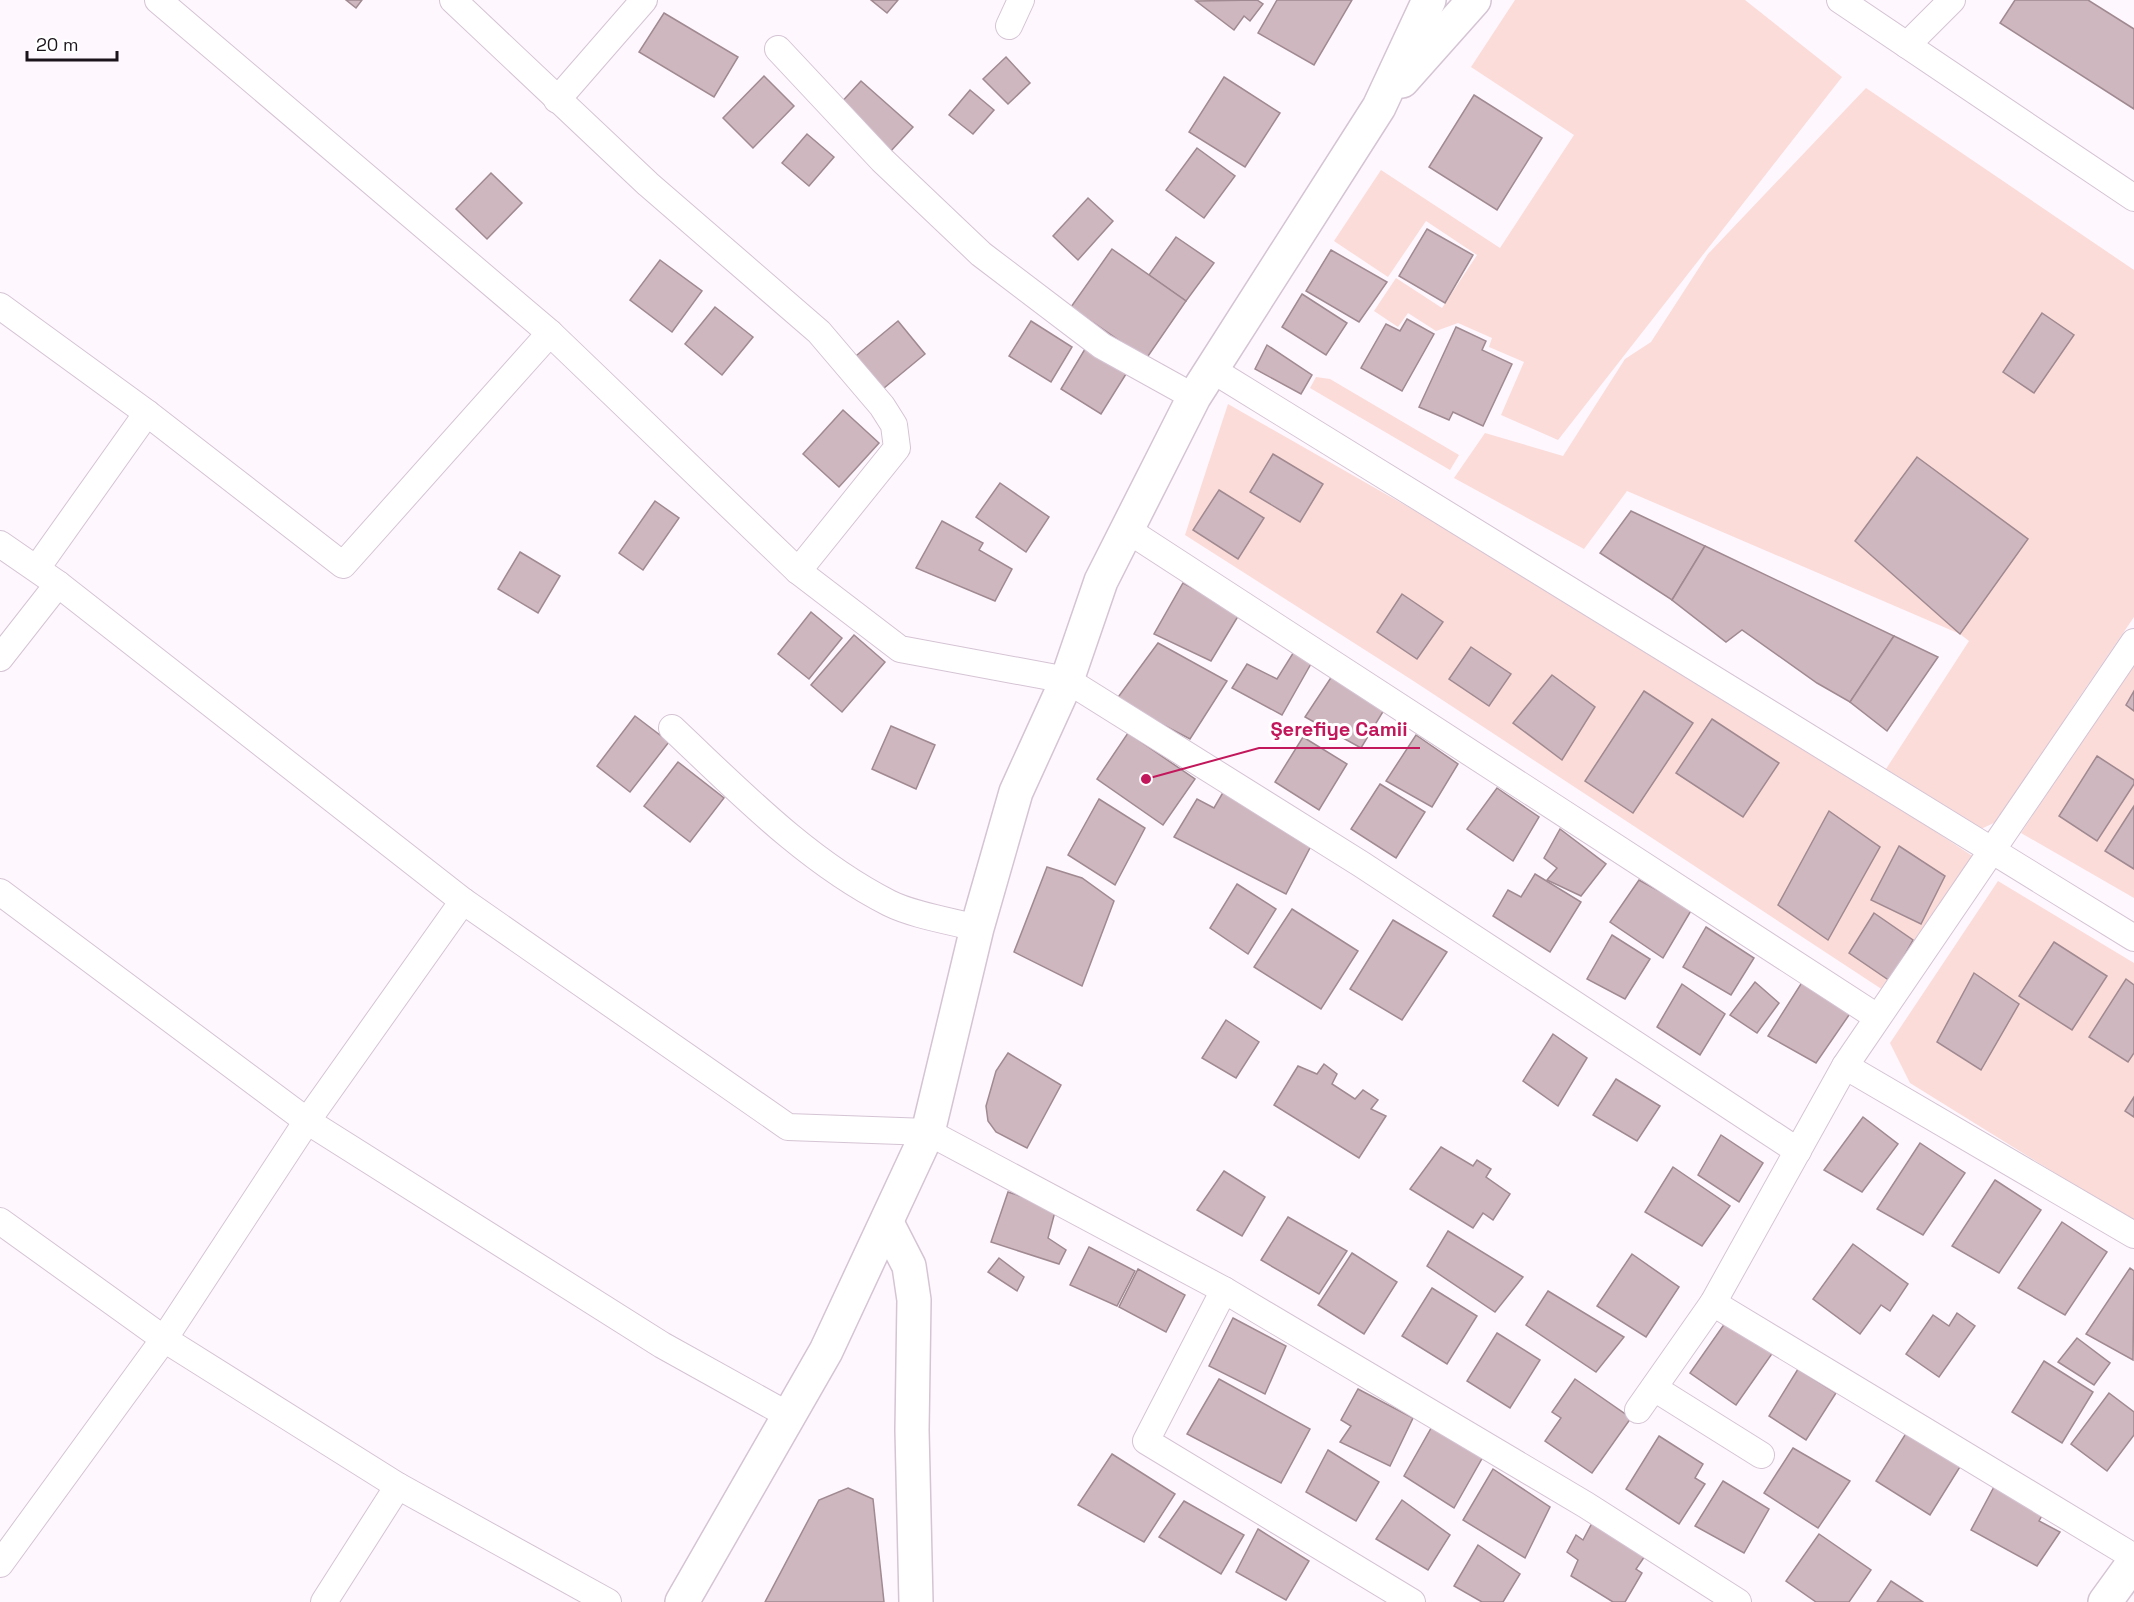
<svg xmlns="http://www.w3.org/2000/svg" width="2134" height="1602" font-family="'Space Grotesk',sans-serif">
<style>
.green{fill:#fbdcd9}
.building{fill:#cfb7bf;stroke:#a08990;stroke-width:1.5}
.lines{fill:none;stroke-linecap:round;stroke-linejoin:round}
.minor-casing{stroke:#d5c4d4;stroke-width:28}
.secondary-casing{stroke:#d5c4d4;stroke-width:36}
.minor{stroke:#fff;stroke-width:26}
.secondary{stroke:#fff;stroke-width:33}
.leader{fill:none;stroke:#c2185b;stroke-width:2}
.callout-dot{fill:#c2185b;stroke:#fff;stroke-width:2}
.callout-label{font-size:20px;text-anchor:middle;font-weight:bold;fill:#c2185b;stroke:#fff;stroke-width:6;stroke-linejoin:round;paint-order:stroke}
</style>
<rect width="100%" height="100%" fill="#fef7fe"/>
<!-- green -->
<g class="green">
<polygon points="1515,0 1745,0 1842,77 1558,440 1501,415 1524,362 1489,347 1492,338 1458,323 1436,331 1408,313 1398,327 1374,311 1396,278 1442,308 1477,255 1426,221 1388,277 1334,241 1381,170 1500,248 1574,135 1471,67"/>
<polygon points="1866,88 2134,270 2134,617 2074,705 2002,819 1981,829 1886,769 1969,641 1960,634 1627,491 1584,549 1454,478 1485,433 1563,456 1625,359 1651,342 1708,254"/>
<polygon points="1316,377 1330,379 1459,455 1450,470 1310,388"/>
<polygon points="1228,404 1671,657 1974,857 1886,992 1412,680 1185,535"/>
<polygon points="2134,661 2134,898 2021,833"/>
<polygon points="1998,881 2134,963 2134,1222 1910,1083 1890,1043"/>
</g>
<!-- building -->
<g class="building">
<polygon points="346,0 362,0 356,8"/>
<polygon points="871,0 898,0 887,13"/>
<polygon points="1257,0 1263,4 1250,21 1244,16 1234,30 1196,1"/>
<polygon points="1277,0 1352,0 1314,65 1258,33"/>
<polygon points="2015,0 2088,0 2134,29 2134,109 2000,23"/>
<polygon points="664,13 738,57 714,97 639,52"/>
<polygon points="1006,57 1030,83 1008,104 983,79"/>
<polygon points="764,76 794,106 753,148 723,118"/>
<polygon points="1224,77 1280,113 1245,167 1189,132"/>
<polygon points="861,81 913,127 890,152 838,106"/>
<polygon points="970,90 994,110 973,134 949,115"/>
<polygon points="1474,95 1542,138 1497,210 1429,167"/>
<polygon points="807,134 834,157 809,186 782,163"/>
<polygon points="1197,148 1235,176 1204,218 1166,190"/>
<polygon points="491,173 522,203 487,239 456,209"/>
<polygon points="1088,198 1113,221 1078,260 1053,236"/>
<polygon points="1427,229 1473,255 1445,303 1399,276"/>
<polygon points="1176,237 1214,263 1186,301 1149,275"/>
<polygon points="1112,249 1186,301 1146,359 1071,307"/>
<polygon points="1331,250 1387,282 1359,322 1306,291"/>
<polygon points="660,260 702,291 672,332 630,300"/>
<polygon points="1302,294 1347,323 1326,355 1282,327"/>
<polygon points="715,307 753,337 722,375 685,344"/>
<polygon points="2042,313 2074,335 2034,393 2003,372"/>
<polygon points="1407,319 1434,334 1402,391 1361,368 1386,324 1400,331"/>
<polygon points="898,321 925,354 878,393 851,360"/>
<polygon points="1031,321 1072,347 1051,382 1009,356"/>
<polygon points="1456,327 1486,341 1482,350 1512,364 1483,426 1453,412 1449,420 1419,407"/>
<polygon points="1267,345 1312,375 1301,394 1255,369"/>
<polygon points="1085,349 1126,374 1101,414 1061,389"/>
<polygon points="843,410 879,443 839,487 803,454"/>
<polygon points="1273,454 1323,484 1300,522 1250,492"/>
<polygon points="1917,457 2028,539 1960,634 1855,541"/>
<polygon points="1000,483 1049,517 1026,552 976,517"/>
<polygon points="1219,490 1264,518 1238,559 1193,530"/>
<polygon points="655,501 679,518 643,570 619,553"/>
<polygon points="1631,511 1705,546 1672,600 1600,553"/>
<polygon points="942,521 983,543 979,550 1012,569 995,601 916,568"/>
<polygon points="1705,546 1894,636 1850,702 1817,683 1742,630 1726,642 1672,600"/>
<polygon points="520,552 560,576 538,613 498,589"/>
<polygon points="1183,583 1240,613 1211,661 1154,634"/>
<polygon points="1402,594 1443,622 1417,659 1377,632"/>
<polygon points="811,612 842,638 809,679 778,654"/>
<polygon points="854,635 885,662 842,712 811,685"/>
<polygon points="1894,636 1938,657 1887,731 1850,702"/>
<polygon points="1158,643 1227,681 1190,739 1116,700"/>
<polygon points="1471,647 1511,674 1489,706 1449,679"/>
<polygon points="1295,650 1312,662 1282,715 1232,688 1247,664 1277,679"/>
<polygon points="1334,673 1384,710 1361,748 1305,717"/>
<polygon points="1552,675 1595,707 1562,760 1513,723"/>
<polygon points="1644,691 1693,723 1633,813 1585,781"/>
<polygon points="2134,691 2134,711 2126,705"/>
<polygon points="635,716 669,742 630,792 597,766"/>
<polygon points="1712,719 1779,763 1743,817 1676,773"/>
<polygon points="891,726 935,745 916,789 872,769"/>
<polygon points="1128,733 1195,779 1163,825 1097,779"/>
<polygon points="1416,735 1458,764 1432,807 1386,781"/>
<polygon points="1303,737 1347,764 1319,810 1275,782"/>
<polygon points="2097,756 2134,780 2134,784 2097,841 2059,816"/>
<polygon points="678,762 724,798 690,842 644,806"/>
<polygon points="1380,784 1425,812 1396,858 1351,829"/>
<polygon points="1497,788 1539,817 1513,861 1467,829"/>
<polygon points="1225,789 1313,842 1286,894 1174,837 1197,799 1214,808"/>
<polygon points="1099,799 1145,828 1115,885 1068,855"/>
<polygon points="2134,806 2134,869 2105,851"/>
<polygon points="1829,811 1880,847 1828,940 1778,905"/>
<polygon points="1560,829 1606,864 1581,896 1547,880 1557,868 1544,858"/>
<polygon points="1899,846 1945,876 1921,924 1871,900"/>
<polygon points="1047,867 1082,878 1114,901 1082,986 1014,952"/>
<polygon points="1535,874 1581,902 1550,952 1493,916 1508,890 1521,897"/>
<polygon points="1639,880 1692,909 1663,958 1610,922"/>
<polygon points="1237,884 1276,909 1248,954 1210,928"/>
<polygon points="1292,909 1358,951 1321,1009 1254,967"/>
<polygon points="1874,913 1913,940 1890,981 1849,953"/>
<polygon points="1393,920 1447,952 1402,1020 1350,989"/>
<polygon points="1706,927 1754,958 1731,995 1683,967"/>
<polygon points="1612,935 1650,959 1625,999 1587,979"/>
<polygon points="2054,942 2107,976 2072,1030 2019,996"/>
<polygon points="1974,973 2019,1004 1981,1070 1937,1042"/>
<polygon points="1806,976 1847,1002 1849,1015 1816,1063 1768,1036"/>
<polygon points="2126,979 2134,985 2134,1053 2128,1062 2089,1037"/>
<polygon points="1755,982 1779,1003 1757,1033 1730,1015"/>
<polygon points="1682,984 1725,1014 1700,1055 1657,1027"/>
<polygon points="1226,1020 1259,1042 1236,1078 1202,1058"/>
<polygon points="1553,1034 1587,1058 1558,1106 1523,1081"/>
<polygon points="1008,1053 1061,1085 1027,1148 996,1132 988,1121 986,1106 996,1071"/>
<polygon points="1324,1064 1337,1074 1332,1084 1355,1099 1363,1090 1378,1100 1371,1109 1386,1116 1359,1158 1274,1105 1298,1066 1317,1074"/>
<polygon points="1616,1079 1660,1106 1637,1141 1593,1115"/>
<polygon points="2134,1097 2134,1117 2125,1111"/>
<polygon points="1863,1117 1898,1144 1862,1192 1824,1170"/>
<polygon points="1721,1135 1763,1163 1739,1202 1698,1175"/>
<polygon points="1920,1143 1965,1173 1923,1235 1877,1209"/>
<polygon points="1441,1147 1473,1166 1477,1160 1491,1169 1486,1177 1510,1194 1493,1220 1483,1213 1473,1228 1410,1189"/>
<polygon points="1673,1167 1730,1206 1702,1246 1645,1212"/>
<polygon points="1224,1171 1265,1197 1242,1236 1197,1210"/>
<polygon points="1995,1180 2041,1210 1999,1273 1952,1246"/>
<polygon points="1008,1192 1056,1208 1048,1238 1066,1250 1059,1264 991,1242"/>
<polygon points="1288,1217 1347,1251 1319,1294 1261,1260"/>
<polygon points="2062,1222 2107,1252 2065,1315 2018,1288"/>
<polygon points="1448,1231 1523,1277 1495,1312 1427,1266"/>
<polygon points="1853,1244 1908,1284 1890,1311 1881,1305 1860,1334 1813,1299"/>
<polygon points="1089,1247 1135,1271 1117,1306 1070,1285"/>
<polygon points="1352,1253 1397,1282 1364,1334 1318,1305"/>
<polygon points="1632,1254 1679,1287 1646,1337 1597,1306"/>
<polygon points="999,1258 1024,1277 1017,1291 988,1272"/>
<polygon points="2130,1268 2134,1271 2133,1360 2086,1334"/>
<polygon points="1138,1269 1185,1295 1166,1332 1119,1307"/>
<polygon points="1432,1288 1477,1316 1447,1364 1402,1336"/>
<polygon points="1548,1291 1624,1337 1596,1372 1526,1325"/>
<polygon points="1957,1313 1975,1326 1939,1377 1906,1354 1933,1315 1949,1326"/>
<polygon points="1730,1316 1776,1348 1736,1405 1690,1373"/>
<polygon points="1233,1318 1286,1346 1265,1394 1209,1366"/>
<polygon points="1497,1333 1540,1360 1510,1408 1467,1381"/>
<polygon points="2077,1338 2110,1363 2094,1385 2058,1362"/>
<polygon points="2044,1361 2093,1392 2062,1443 2012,1412"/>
<polygon points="1798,1369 1836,1393 1806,1440 1769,1416"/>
<polygon points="1219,1379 1310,1429 1281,1483 1187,1434"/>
<polygon points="1575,1379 1631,1418 1592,1473 1545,1441 1561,1418 1552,1412"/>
<polygon points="1358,1389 1413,1418 1390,1466 1340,1442 1351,1426 1341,1420"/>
<polygon points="2109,1393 2134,1412 2134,1435 2107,1471 2071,1444"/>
<polygon points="1434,1423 1484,1455 1454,1508 1404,1476"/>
<polygon points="1910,1427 1963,1462 1930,1515 1876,1481"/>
<polygon points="1659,1436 1703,1464 1695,1478 1705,1484 1679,1524 1626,1489"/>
<polygon points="1793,1448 1850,1481 1818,1528 1764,1493"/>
<polygon points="1328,1450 1379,1482 1356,1521 1306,1492"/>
<polygon points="1112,1454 1175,1494 1144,1542 1078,1505"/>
<polygon points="1493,1469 1550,1507 1525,1558 1463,1520"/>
<polygon points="1723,1481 1769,1509 1744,1553 1695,1526"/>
<polygon points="1995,1485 2044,1512 2039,1521 2060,1532 2037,1566 1971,1530"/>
<polygon points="848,1488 873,1499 884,1602 765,1602 819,1500"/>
<polygon points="1402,1500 1450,1535 1428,1570 1376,1539"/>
<polygon points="1184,1501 1244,1535 1221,1574 1159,1537"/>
<polygon points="1592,1523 1647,1553 1636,1569 1642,1573 1625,1602 1613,1602 1571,1576 1578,1560 1567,1552 1576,1535 1583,1540"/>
<polygon points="1258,1529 1309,1561 1286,1600 1236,1572"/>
<polygon points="1819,1534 1871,1570 1849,1602 1816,1602 1786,1581"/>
<polygon points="1478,1545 1520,1574 1503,1602 1482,1602 1454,1586"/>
<polygon points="1891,1581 1923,1602 1877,1602"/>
</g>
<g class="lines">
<!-- minor casing -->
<g class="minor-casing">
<g id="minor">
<polyline points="158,0 550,333 798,571 900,649 1067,680 1361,864 1798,1151"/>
<polyline points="453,0 648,184 819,332 882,406 894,425 897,448 798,571"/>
<polyline points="1840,0 2134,198"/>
<polyline points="1009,26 1021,0"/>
<polyline points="1907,45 1952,0"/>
<polyline points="778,49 882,160 981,254 1102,346 1194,397"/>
<polyline points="557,100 644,0"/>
<polyline points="0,306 147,413 343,565 550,333"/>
<polyline points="1211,369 2134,938"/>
<polyline points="1126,529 1877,1017"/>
<polyline points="0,544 58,584 463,901 788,1127 928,1132 1224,1290 1586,1505 1738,1602"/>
<polyline points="37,568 147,413"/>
<polyline points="0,658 58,584"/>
<path d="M 672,728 C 738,790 806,861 889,903 C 913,915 950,921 977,928"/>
<polyline points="0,892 307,1121 662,1345 788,1415"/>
<polyline points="1845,1066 2134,1235"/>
<polyline points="0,1221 164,1339 398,1486 608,1602"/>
<polyline points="1224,1290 1146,1441 1412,1602"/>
<polyline points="1713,1303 2134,1557"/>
<polyline points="1654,1388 1761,1455"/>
<polyline points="1638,1410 1713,1303 1845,1066 2134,642"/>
<polyline points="0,1564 164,1339 307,1121 463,901"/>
<polyline points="324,1602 398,1486"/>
</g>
</g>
<!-- secondary casing -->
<g class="secondary-casing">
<g id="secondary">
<polyline points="1402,81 1474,0"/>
<polyline points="887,1223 909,1266 914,1300 912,1430 916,1602"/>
<polyline points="682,1602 826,1351 928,1132 977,928 1016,792 1067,680 1101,581 1194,397 1379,107 1429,0"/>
<polyline points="2105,1602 2134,1562"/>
</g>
</g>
<!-- minor -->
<use href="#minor" class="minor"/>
<!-- secondary -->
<use href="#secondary" class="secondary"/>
</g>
<!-- callouts -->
<path class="leader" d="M1146 779L1259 748H1420"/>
<circle class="callout-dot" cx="1146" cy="779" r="6"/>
<g class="callout-label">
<text x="1339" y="736">Şerefiye Camii</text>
</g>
<!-- scale -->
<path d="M27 51v9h90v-9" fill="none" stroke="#1b151b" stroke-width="3"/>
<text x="36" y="51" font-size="18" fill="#1b151b" stroke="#ffffff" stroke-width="4.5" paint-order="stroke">20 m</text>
</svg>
